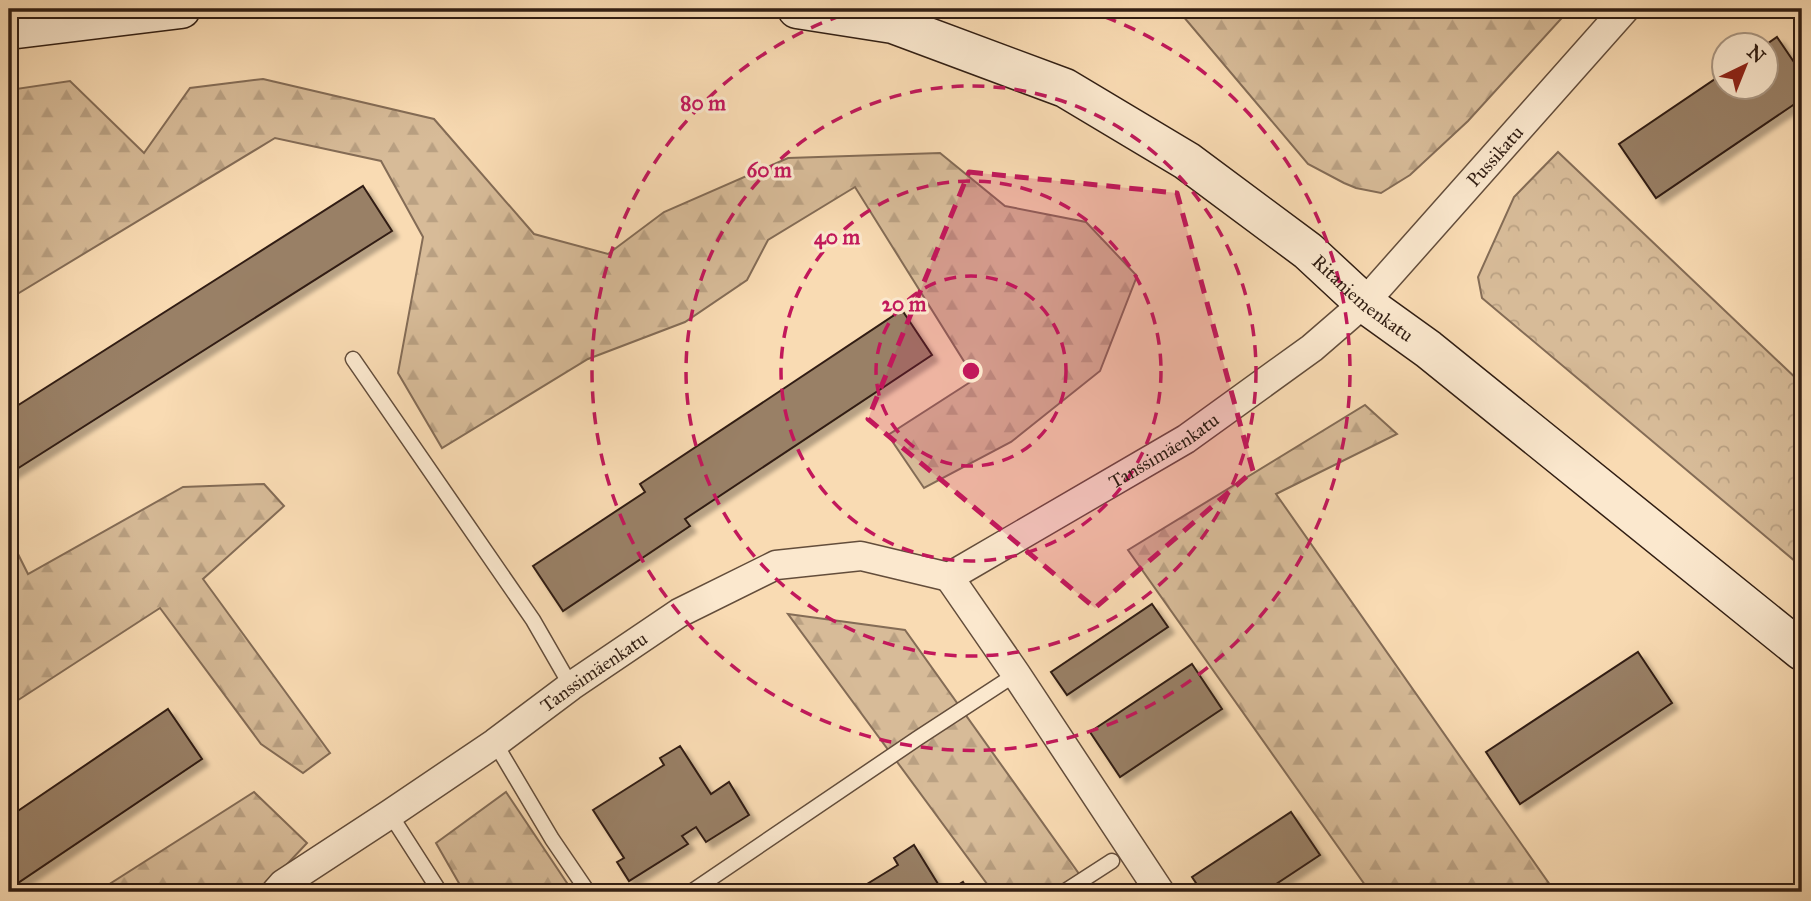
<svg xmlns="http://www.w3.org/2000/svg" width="1811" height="901" font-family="'IM FELL Great Primer',serif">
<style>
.forest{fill:url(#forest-firs);stroke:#846c56;stroke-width:2}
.park{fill:url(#park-crowns);stroke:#846c56;stroke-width:2}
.building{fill:#998066;stroke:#311e13;stroke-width:2;filter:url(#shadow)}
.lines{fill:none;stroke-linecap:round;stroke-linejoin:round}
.lane-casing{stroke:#634d3b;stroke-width:17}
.street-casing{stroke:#634d3b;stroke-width:31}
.secondary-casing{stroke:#311e13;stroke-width:41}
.lane{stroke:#fbe8ce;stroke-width:14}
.street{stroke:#fbe8ce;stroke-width:28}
.secondary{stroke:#fbe8ce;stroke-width:38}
.marked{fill:#c2185b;fill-opacity:0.2;stroke:#c2185b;stroke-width:5;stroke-dasharray:14 9;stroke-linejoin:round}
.ring{fill:none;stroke:#c2185b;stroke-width:3.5;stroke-dasharray:12 9}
.labels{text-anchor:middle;stroke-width:6;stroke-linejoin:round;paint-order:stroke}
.street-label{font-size:19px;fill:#311e13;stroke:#fbe8ce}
.centre{fill:#c2185b;stroke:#fbe8ce;stroke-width:3.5}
.ring-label{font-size:21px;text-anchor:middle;font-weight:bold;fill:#c2185b;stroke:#fbe8ce;stroke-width:6;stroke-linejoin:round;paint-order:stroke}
</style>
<defs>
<pattern id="forest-firs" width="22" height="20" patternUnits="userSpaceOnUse" patternTransform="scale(1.75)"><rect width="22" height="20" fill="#d7bb98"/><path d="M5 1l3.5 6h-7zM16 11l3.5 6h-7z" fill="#b9a082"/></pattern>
<pattern id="park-crowns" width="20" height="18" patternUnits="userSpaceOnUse" patternTransform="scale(1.75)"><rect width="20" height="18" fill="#d7bb98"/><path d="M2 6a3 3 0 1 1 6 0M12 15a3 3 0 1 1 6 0" fill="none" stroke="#b9a082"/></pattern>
<filter id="shadow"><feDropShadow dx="6" dy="6" stdDeviation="2" flood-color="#0004"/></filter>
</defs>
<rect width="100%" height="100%" fill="#f9dbb3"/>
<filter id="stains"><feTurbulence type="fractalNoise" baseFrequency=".00286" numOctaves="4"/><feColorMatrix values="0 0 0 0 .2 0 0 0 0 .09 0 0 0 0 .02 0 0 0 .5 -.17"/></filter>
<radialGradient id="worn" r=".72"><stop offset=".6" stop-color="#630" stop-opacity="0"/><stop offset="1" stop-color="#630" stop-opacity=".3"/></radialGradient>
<!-- forest -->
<g class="forest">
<polygon points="1177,9 1570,9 1468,121 1410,175 1381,193 1356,188 1344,183 1308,164"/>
<polygon points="263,79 434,119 534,234 608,254 664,212 788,158 940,153 1005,206 1086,222 1137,276 1100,371 1011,442 924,488 888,435 975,379 855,187 768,240 747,280 685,322 588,359 442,448 398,373 423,237 381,161 275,138 9,299 9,90 70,81 144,153 190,88"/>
<polygon points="1365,405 1397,434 1276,494 1555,892 1370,892 1128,550"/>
<polygon points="264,484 284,506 203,579 330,753 303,773 261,744 160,608 9,706 9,536 28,574 183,487"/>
<polygon points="788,614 905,630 1092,892 993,892"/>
<polygon points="254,792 307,843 261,892 97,892"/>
<polygon points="506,792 573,892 464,892 436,843"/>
</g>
<!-- park -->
<polygon class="park" points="1558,152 1802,384 1802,567 1482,298 1478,277 1514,197"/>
<!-- building -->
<g class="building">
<polygon points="1777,37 1802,74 1802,99 1656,198 1619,144 1724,73 1724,88 1766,88 1766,46 1764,46"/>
<polygon points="363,186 392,231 9,474 9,411"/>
<polygon points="902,310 932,355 685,519 690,526 563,611 533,566 645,492 640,484"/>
<polygon points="1152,604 1168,627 1067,695 1051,672"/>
<polygon points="1638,652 1672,703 1520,804 1486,752"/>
<polygon points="1192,664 1222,709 1120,777 1090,732"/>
<polygon points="168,709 202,759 9,889 9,817"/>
<polygon points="680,746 711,794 729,782 749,815 706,842 696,827 682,836 688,844 629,881 617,862 624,858 593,810 664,765 660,758"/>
<polygon points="1291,812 1320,855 1264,892 1202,892 1192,877"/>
<polygon points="914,845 943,892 854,892 898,865 894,858"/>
<polygon points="963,882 969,892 947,892"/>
</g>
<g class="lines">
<!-- lane casing -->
<g class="lane-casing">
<g id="lane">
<polyline points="353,359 533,620 571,686"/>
<polyline points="495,743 552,839 588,892"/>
<polyline points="390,814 440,892"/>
<polyline points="691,892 918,738 1016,674"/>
<polyline points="1064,892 1112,861"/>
</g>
</g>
<!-- street casing -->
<g class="street-casing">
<g id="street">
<polyline points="949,577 1016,674 1160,892"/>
<path id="s1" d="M 276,892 L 283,884 L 390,814 L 495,743 L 571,686 L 679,613 L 776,565 L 861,556 L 949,577 L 1186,439 L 1312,348 L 1364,303 L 1625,9"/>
</g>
</g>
<!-- secondary casing -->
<g class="secondary-casing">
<g id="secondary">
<path id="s2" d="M 797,9 L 893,24 L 1065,88 L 1187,161 L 1308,251 L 1364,303 L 1428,349 L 1802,651"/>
<polyline points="9,30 181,9"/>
</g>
</g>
<!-- lane -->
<use href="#lane" class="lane"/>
<!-- street -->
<use href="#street" class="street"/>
<!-- secondary -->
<use href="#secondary" class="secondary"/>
</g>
<!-- marked area -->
<path class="marked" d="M 969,172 L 1177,193 L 1253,471 L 1095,608 L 868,419 Z"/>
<!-- distance rings -->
<g class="ring">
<circle cx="971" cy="371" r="95"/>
<circle cx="971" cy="371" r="190"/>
<circle cx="971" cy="371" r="285"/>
<path d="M1085 10A379 379 0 1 1 857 10"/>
</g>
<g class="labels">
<!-- street labels -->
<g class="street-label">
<text dy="7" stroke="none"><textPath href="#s1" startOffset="1470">Pussikatu</textPath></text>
<text dy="7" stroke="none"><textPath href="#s2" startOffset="646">Ritaniemenkatu</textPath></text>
<text dy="7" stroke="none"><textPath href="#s1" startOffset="1024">Tanssimäenkatu</textPath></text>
<text dy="7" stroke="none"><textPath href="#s1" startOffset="387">Tanssimäenkatu</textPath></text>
</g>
</g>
<circle cx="971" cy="371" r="10" class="centre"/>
<g class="ring-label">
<text x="703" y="110">80 m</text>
<text x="769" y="177">60 m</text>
<text x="837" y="244">40 m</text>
<text x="904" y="311">20 m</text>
</g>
<!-- margin -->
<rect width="1811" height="901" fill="none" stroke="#f9dbb3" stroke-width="35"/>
<rect x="10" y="10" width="1790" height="880" fill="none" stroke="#311e13" stroke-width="3.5"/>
<rect x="18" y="18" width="1776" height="866" fill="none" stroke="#311e13" stroke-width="2"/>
<!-- north arrow -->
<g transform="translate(1745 66) rotate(43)"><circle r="33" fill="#fbe8ce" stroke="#aa9783" stroke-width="2"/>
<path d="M0-5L12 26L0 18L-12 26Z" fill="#8f2418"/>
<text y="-10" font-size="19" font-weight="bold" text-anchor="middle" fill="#311e13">N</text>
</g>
<rect width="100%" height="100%" filter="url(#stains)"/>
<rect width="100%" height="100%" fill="url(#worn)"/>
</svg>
